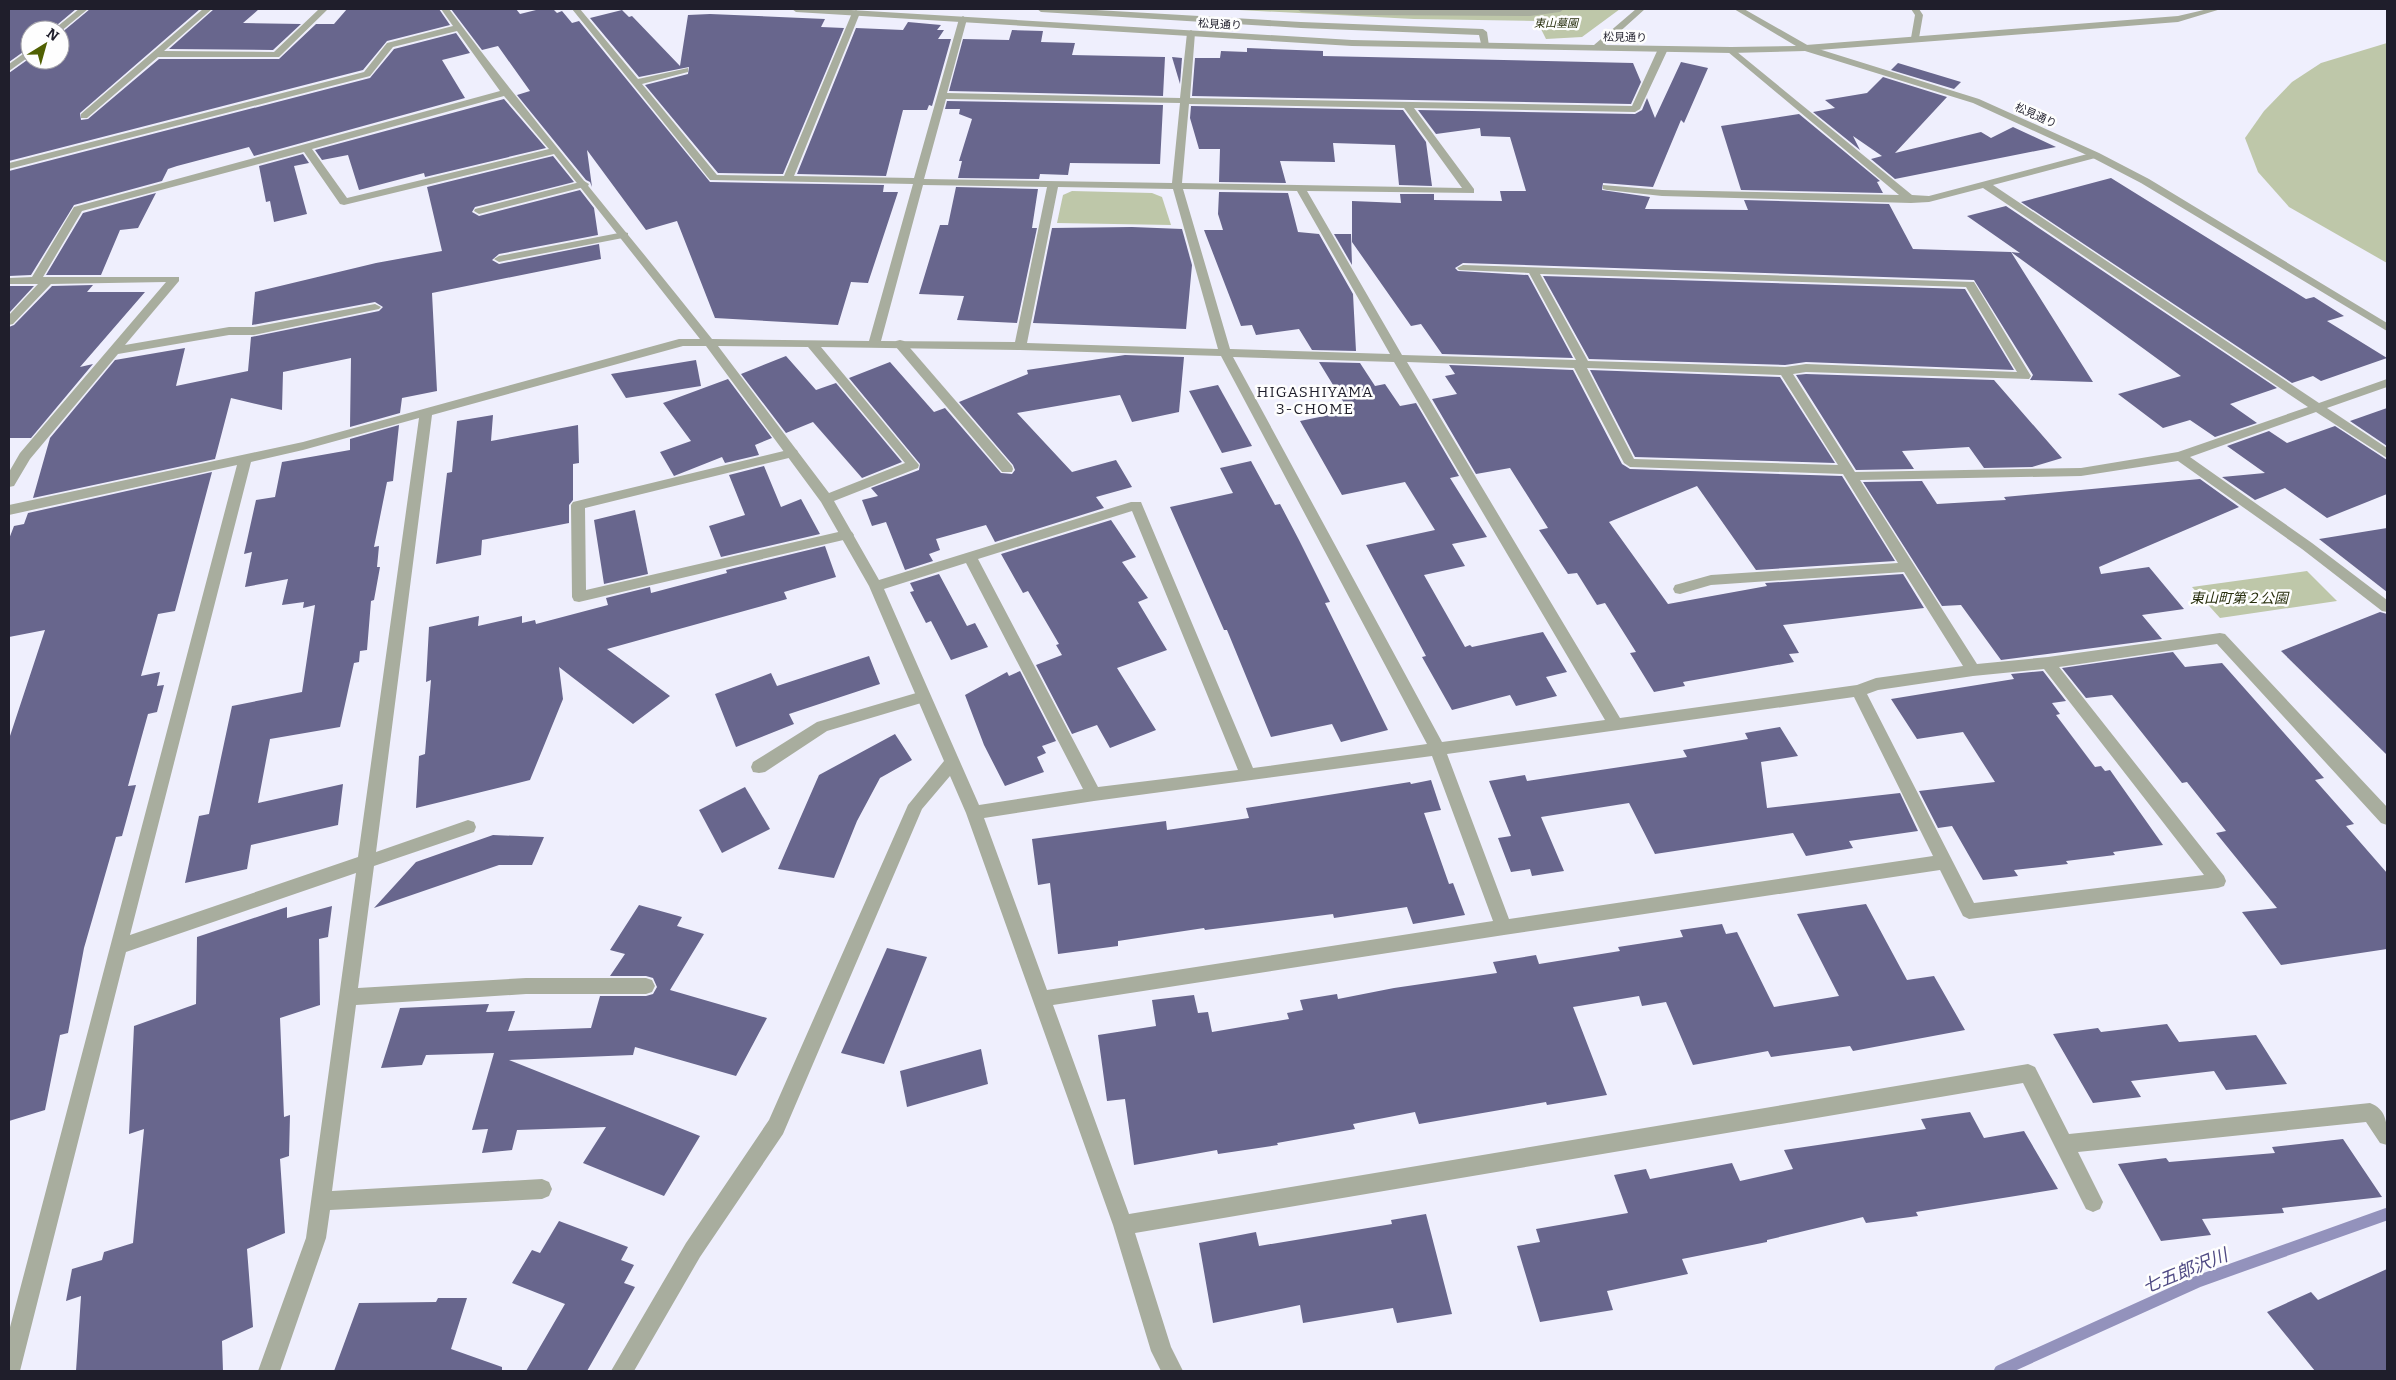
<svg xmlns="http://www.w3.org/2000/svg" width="2396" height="1380" font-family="Bitter,'Noto Sans JP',serif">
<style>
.green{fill:#bec7a9}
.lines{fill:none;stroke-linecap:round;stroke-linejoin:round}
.stream{stroke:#9392bc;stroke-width:12}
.building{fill:#68668d}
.service{fill:#a8ad9e;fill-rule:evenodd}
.minor{fill:#a8ad9e;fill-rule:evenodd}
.tertiary{fill:#a8ad9e;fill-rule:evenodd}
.labels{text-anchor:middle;stroke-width:5;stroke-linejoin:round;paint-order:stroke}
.far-park-label{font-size:11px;font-style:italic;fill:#272e0c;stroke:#fefefe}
.far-street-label{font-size:11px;fill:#1f1e2b;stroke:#fefefe}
.park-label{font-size:14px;font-style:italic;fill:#272e0c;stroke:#fefefe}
.neighbourhood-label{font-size:15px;letter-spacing:1px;fill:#1f1e2b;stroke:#fefefe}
.near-water-label{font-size:18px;font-style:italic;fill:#504b84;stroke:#fefefe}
</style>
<rect width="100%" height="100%" fill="#efeffd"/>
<!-- green -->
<g class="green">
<polygon points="1220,9 1620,9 1582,37 1546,39 1537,21 1414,19"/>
<polygon points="2387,43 2387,263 2289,207 2258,172 2245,138 2264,111 2292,82 2321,63"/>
<polygon points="1072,191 1152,193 1162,197 1171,225 1057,223 1063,195"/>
<polygon points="2307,571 2337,601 2220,618 2192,587"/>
</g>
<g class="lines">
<!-- stream -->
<polyline class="stream" points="2000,1371 2199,1281 2387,1214"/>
</g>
<!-- building -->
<g class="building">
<polygon points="9,9 76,9 51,30 30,30 30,47 9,62"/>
<polygon points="90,9 200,9 80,113 81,120 88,119 159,59 279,59 316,24 334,24 347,9 439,9 450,25 387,41 363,70 9,161 9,73 30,58 30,60 60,60 60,34"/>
<polygon points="214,9 259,9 243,23 301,24 273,50 169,49"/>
<polygon points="451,9 516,9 520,14 540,9 553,9 557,13 562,11 572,23 579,21 710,182 884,185 883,192 898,192 868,283 851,282 838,325 715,318 677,221 646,230 587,150 592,187 590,182 586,180 517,95 530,91 498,46 482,50"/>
<polygon points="622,10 629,17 632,16 680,66 688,15 710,14 825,19 821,27 844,28 783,174 718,173 645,85 688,74 689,67 639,77 590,18"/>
<polygon points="908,22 941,25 937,30 944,30 938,39 951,39 932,106 929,105 927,110 903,110 886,176 797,174 856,28 903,30"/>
<polygon points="1012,30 1043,31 1041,42 1075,43 1072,55 1165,57 1163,96 949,91 963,39 1009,40"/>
<polygon points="456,33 470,53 442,60 465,98 254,156 249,147 177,166 168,169 162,181 74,205 31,275 9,276 9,171 370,78 394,49"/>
<polygon points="1247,48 1323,51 1323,56 1633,63 1641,82 1631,104 1192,96 1195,58 1220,58 1221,51 1247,52"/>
<polygon points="1172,57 1182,58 1180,84"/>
<polygon points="1681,62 1708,68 1684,123 1681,120 1653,187 1603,183 1602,190 1650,197 1645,209 1748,210 1744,200 1889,204 1913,249 2011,252 2093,382 2030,380 2033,375 1974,280 1463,263 1455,268 1458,271 1528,275 1573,358 1442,354 1421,324 1411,326 1352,242 1352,201 1401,203 1400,194 1434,194 1434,200 1502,201 1500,191 1526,191 1510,137 1481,136 1480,128 1436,134 1418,110 1635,114 1642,110 1647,98 1655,118"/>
<polygon points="1898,63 1961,82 1954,89 1891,70"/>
<polygon points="1883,77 1947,97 1895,153 1981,132 1991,138 2013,127 2056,147 1895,179 1871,159 1882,156 1853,136 1860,150 1813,112 1835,108 1825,100 1867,93"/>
<polygon points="504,99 546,148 425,177 424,173 359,190 348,155 322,160 315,150"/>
<polygon points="947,101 1163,105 1160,164 1070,163 1068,175 1040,174 1039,179 958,178 962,161 959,161 972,119 959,114 960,109 945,109"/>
<polygon points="1191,106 1403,110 1426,142 1432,186 1399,185 1395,145 1333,143 1335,162 1280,161 1286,183 1219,182 1220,149 1199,149 1190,118"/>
<polygon points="1799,114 1880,181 1877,182 1883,193 1741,190 1721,126"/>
<polygon points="303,154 309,163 294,166 307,214 274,222 270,201 266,202 259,166"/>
<polygon points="553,156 574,182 475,207 472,212 479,216 580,190 594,208 598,235 499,254 492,260 499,264 599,244 601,259 432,293 437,391 402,398 400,413 350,427 351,358 283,372 282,410 231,398 215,459 33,498 50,438 115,360 185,348 176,386 248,371 251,337 379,311 383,307 375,302 252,325 255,292 376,263 442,251 427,187"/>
<polygon points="2111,178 2306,299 2314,297 2344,316 2327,321 2387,358 2321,381 2313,376 2292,383 2021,202"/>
<polygon points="956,187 1038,189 1032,228 1037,228 1017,323 957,320 964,296 919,294 940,225 948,225"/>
<polygon points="1219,192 1288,193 1298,232 1319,234 1353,294 1356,351 1312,350 1299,329 1256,335 1252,325 1241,326 1204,230 1223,230 1218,214"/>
<polygon points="156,193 138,228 120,230 101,275 46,275 83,213"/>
<polygon points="2006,206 2277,388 2230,404 2257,423 2215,437 2190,420 2163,428 2118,394 2181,376 2011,252 2020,253 1967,216"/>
<polygon points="1132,227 1182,229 1192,265 1186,329 1033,323 1052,228"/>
<polygon points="1334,234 1351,234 1352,265"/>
<polygon points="1543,276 1965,289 2014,370 1806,362 1785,365 1589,359"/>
<polygon points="93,285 87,292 145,292 80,367 93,364 31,438 9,438 9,327 14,325 52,286"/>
<polygon points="9,286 34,286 9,313"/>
<polygon points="1125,355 1184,357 1179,412 1132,422 1120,395 1017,413 1072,472 1116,460 1132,487 1096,497 1104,508 995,542 986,525 936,539 940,550 929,554 933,561 905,570 886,522 872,526 862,500 878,496 871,488 919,470 920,464 849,378 890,362 934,412 945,408 1001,473 1012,474 1015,470 1013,465 959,402 1028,374 1027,370"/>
<polygon points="786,356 816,390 836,383 902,462 862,478 813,422 786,433 741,374"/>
<polygon points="696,360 701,386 626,398 611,374"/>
<polygon points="1319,362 1360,363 1375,386 1385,384 1400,406 1416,403 1459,476 1450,478 1487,537 1452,544 1465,566 1424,575 1465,647 1470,645 1472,647 1543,632 1567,672 1546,677 1557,696 1516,706 1510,695 1452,710 1422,657 1426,656 1366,545 1435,530 1405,482 1342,495 1300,421 1349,411"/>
<polygon points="1449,365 1573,370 1622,464 1630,469 1842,476 1895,561 1756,570 1697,486 1609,522 1668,604 1767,586 1765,583 1903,574 1924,608 1783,625 1799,653 1789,654 1794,662 1683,682 1685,686 1654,692 1630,653 1636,652 1605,603 1597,605 1577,573 1568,574 1555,554 1539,530 1548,528 1510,468 1476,474 1432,399 1457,394 1445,376 1455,374"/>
<polygon points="1590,370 1780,377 1835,463 1635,457"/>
<polygon points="1806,374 1994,380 2062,458 2032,467 1984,468 1969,447 1902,451 1914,469 1856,470 1796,375"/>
<polygon points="728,379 772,438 755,445 759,455 725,463 722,457 674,476 660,452 691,441 663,403"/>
<polygon points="1218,385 1252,446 1222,453 1189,391"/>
<polygon points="2387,408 2387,446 2350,421"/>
<polygon points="493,415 491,441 578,425 579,463 573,464 573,500 569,505 569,523 482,540 481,555 436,564 447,473 452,472 457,421"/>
<polygon points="399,425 393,481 387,482 374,547 379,546 377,567 380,567 374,600 371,601 367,650 360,651 359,662 354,663 340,727 270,739 258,803 343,784 338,825 251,845 247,869 185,883 199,816 209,814 232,706 302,692 315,605 303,608 304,602 282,605 288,579 245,587 252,552 244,554 256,500 275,497 282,462 350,450 350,439"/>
<polygon points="2335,426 2387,460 2387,494 2327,518 2285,488 2255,500 2222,477 2265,473 2227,446 2269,431 2287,443"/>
<polygon points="1251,461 1275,505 1280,504 1299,540 1330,602 1325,603 1388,730 1341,742 1332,724 1271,737 1227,630 1224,630 1170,507 1233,493 1220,468"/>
<polygon points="764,466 781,507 801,499 820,534 721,557 709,526 745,515 729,475"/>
<polygon points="212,472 175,611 158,614 141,676 160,672 157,686 164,685 157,712 148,714 128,786 136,785 122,836 116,837 84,948 68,1033 60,1035 45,1110 9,1121 9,739 45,630 9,637 9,539 14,526 24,524 28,513"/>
<polygon points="2200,479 2239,507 2099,567 2101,574 2149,567 2184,609 2142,615 2162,639 2001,660 1961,605 1942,606 1863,482 1922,481 1937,504 2006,500 2004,497"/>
<polygon points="635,510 648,574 604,584 594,520"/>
<polygon points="1111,520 1136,557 1122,562 1148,598 1138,602 1167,650 1117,668 1156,730 1110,748 1097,725 1072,734 1036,665 1062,655 1056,645 1059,644 1028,591 1023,593 1001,554"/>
<polygon points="2387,528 2387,592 2319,539"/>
<polygon points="825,546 836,577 784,592 787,599 607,649 670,696 633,724 559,667 563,699 530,780 416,808 419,756 425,754 431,680 426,682 429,627 479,616 478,626 522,616 522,623 535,620 536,624 608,605 606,598 650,587 651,593 727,573 726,570"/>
<polygon points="939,574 967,626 975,623 988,647 951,660 931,621 926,623 910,592 914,591 910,583"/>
<polygon points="2380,612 2387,614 2387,755 2281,651"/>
<polygon points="2173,652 2185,667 2222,663 2324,778 2315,780 2354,824 2346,826 2387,873 2387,949 2281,965 2242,912 2277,908 2216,833 2226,831 2187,782 2182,783 2112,695 2086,698 2062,668"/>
<polygon points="869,656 880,684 789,714 794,724 736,747 715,694 771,673 777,686"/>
<polygon points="1020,671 1056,741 1042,746 1046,753 1037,757 1044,772 1005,786 984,745 965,695 1007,672 1009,676"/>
<polygon points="2043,671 2066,701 2052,703 2060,714 2056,715 2095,767 2101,766 2105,771 2110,770 2163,845 2113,852 2115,855 2066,861 2068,864 2014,870 2018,876 1983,880 1952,826 1938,828 1919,791 1995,782 1963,732 1917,739 1891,699 2014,679 2011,674"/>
<polygon points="1780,727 1798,756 1761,762 1767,808 1900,793 1918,831 1849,841 1853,848 1806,856 1793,833 1655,854 1629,803 1541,817 1564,871 1532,876 1530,869 1511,872 1498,838 1511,836 1489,781 1525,775 1527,781 1687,757 1683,750 1748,739 1745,733"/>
<polygon points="895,734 912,760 880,778 857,821 834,878 778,869 819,775"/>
<polygon points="1431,780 1441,810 1424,813 1449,884 1453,883 1465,915 1413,924 1407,907 1334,918 1333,914 1205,930 1204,928 1118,941 1118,946 1058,954 1050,883 1038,885 1032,839 1166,821 1167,830 1249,818 1246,808 1410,782 1411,784"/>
<polygon points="745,787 770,829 722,853 699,810"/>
<polygon points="493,835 544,837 532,865 499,865 374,908 416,862"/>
<polygon points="1866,904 1907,980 1934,976 1965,1030 1853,1051 1850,1046 1771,1057 1768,1051 1693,1065 1666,1002 1642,1006 1639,996 1573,1007 1607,1095 1547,1105 1546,1102 1419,1124 1415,1112 1353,1124 1355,1129 1277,1143 1278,1145 1218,1154 1217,1150 1134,1165 1125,1099 1107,1101 1098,1035 1156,1026 1152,1000 1194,995 1198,1013 1208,1012 1212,1032 1289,1019 1287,1013 1303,1010 1300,1000 1337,994 1338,999 1394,988 1497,973 1493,962 1536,955 1539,964 1620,951 1618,947 1683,937 1680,930 1722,924 1726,934 1737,932 1774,1007 1839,996 1797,914"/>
<polygon points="639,905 682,917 677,926 704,934 670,990 767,1018 736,1076 635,1047 633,1055 509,1060 700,1136 664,1196 583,1163 606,1127 517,1130 512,1150 482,1153 488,1129 472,1130 494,1053 426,1055 422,1065 381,1068 400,1008 489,1004 486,1012 515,1011 508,1031 591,1028 600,996 646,996 653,994 657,987 653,978 646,976 610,976 625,954 610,950"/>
<polygon points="332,906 328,937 319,939 320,1005 280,1018 284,1117 290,1115 289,1156 280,1159 285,1233 247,1249 253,1327 222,1341 223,1371 76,1371 81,1296 66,1301 72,1269 102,1260 104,1252 133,1243 144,1129 129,1134 134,1026 196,1004 197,937 287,907 287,918"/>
<polygon points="887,948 927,957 884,1064 841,1053"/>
<polygon points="2167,1024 2179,1042 2256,1035 2287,1084 2226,1090 2214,1071 2131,1081 2141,1097 2093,1103 2053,1034 2098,1028 2101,1032"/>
<polygon points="981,1049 988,1084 907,1107 900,1071"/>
<polygon points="1970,1112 1984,1138 2024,1131 2058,1189 1916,1212 1918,1216 1866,1223 1863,1217 1767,1240 1767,1242 1682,1259 1688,1274 1607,1291 1613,1310 1540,1322 1517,1246 1540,1242 1536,1229 1628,1213 1614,1175 1646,1169 1650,1179 1732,1163 1740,1181 1793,1169 1784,1150 1926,1129 1921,1119"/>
<polygon points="2343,1139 2382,1197 2282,1208 2284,1213 2202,1219 2211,1235 2161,1241 2118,1164 2166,1158 2169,1162 2275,1153 2272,1147"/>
<polygon points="1426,1214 1452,1314 1397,1323 1393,1308 1303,1323 1300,1305 1213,1323 1199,1243 1256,1232 1259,1246 1392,1224 1391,1220"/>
<polygon points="559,1221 628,1247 621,1260 634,1265 624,1283 635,1287 587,1371 526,1371 565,1304 512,1283 532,1250 540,1253"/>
<polygon points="2387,1269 2387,1371 2315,1371 2267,1312 2311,1292 2318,1300"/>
<polygon points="438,1298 467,1298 451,1349 502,1367 502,1371 334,1371 359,1303 436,1302"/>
</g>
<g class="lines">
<!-- service -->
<g class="service">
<polygon points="1037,9 1079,9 1301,22 1483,29 1487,32 1489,46 1482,48 1479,35 1301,28 1041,12"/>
<polygon points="1297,9 1530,10 1564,9 1560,12 1530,16 1356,15 1301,12"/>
<polygon points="1911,9 1919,9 1923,15 1919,38 1915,41 1911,38 1915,15"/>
<polygon points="584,181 589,184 588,186 479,214 474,211 475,209"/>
<polygon points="624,232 628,233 628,237 499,262 494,259 499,256"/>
<polygon points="900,340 904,341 1012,466 1013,469 1012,472 1002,472 896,347 894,344 896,341"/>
<polygon points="792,449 797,450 798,453 797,456 585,508 586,590 847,530 852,532 854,535 852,538 579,602 574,601 572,597 571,505 573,502"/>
<polygon points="923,691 928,693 931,697 928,701 827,731 765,772 759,773 753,772 751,767 753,762 817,722"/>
</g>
<!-- minor -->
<g class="minor">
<polygon points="79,9 88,9 60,32 60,30 53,30"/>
<polygon points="203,9 212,9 164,51 274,52 319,9 328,9 279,57 158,57 87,118 81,118 81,114"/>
<path d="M 441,9 L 449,9 C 533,122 625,229 712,339 L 869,341 L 913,184 L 710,180 L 572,9 L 580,9 L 638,79 L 688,68 L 688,72 L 642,84 L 717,175 L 784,176 L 852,13 L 856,10 L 860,13 L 794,176 L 914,178 L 959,19 L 963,16 L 967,19 L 947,93 L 1180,98 L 1187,33 L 1191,30 L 1195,33 L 1190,98 L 1632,106 L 1658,49 L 1666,47 L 1668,49 L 1640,109 L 1635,112 L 1414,108 L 1474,189 L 1474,193 L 1307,191 L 1402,355 L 1576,360 L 1529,273 L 1459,270 L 1457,268 L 1463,265 L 1974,282 L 2031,376 L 2029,379 L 1806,372 L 1793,374 L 1855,472 L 2081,468 L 2178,452 L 2308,407 L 1983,188 L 1929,202 L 1911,203 L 1662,196 L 1607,190 L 1603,189 L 1603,185 L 1662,190 L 1899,195 L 1728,52 L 1726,50 L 1731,47 L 1912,195 L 1929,196 L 2091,153 L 2099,153 L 2099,157 L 1993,185 L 2319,403 L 2387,379 L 2387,387 L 2327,408 L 2387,448 L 2387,458 L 2316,412 L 2190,457 L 2312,543 L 2387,600 L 2387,612 L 2382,611 L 2302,549 L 2178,461 L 2081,476 L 1860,480 L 1977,664 L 2048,657 L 2220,633 L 2225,634 L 2387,807 L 2387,825 L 2381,823 L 2217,644 L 2059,667 L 2224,876 L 2226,881 L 2224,886 L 2218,888 L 1969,919 L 1963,916 L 1940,870 L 1504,935 L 1053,1005 L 1129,1214 L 2028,1064 L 2035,1067 L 2069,1134 L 2370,1103 C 2389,1110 2387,1128 2387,1145 L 2380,1143 L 2366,1122 L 2078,1152 L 2103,1202 L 2100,1209 L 2093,1212 L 2086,1209 L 2023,1083 L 1135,1233 L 1171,1347 L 1183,1371 L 1161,1371 L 1151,1351 L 1113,1225 L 966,813 L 950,776 L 922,809 L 783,1134 L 700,1257 L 634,1371 L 611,1371 L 686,1243 L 769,1120 L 908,805 L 944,761 L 869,586 L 821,502 L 706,346 L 683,346 L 432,415 L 376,852 L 468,820 L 474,822 L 476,827 L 474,832 L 374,866 L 358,988 L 526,978 L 646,978 L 652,980 L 655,986 L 652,992 L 646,994 L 526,994 L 356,1005 L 332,1191 L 542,1179 L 549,1182 L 552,1189 L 549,1196 L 542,1199 L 330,1210 L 326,1238 L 280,1371 L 258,1371 L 306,1238 L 356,873 L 126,952 L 20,1371 L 9,1371 L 9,1331 L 237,465 L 9,515 L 9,505 L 303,442 L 679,339 L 700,339 L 554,154 L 344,205 L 340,204 L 304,152 L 82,211 L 43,277 L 179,277 L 179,281 L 125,345 L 229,327 L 254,327 L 375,304 L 381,307 L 379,309 L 254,335 L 229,335 L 118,354 L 30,459 L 14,486 L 9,487 L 9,472 L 20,453 L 166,282 L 51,284 L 13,324 L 9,325 L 9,315 L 38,284 L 9,284 L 9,278 L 32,277 L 74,207 L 500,91 L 457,31 L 393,47 L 370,76 L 9,169 L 9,163 L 364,72 L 387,43 L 453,26 ZM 504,96 L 549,149 L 347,198 L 312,149 ZM 946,99 L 1180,103 L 1172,183 L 924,179 ZM 1189,104 L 1404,108 L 1462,188 L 1182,183 ZM 923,185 L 1047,187 L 1015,342 L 881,341 ZM 1058,187 L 1173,189 L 1218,349 L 1027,343 ZM 1183,189 L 1297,191 L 1390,354 L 1230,349 ZM 1540,274 L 1966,287 L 2017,372 L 1806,364 L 1785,367 L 1588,361 ZM 718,346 L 808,347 L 905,463 L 829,493 ZM 821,347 L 1020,350 L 1221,356 L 1427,744 L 1253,768 L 1141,502 L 1131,502 L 879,580 L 834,501 L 918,468 L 919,465 ZM 1233,357 L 1394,362 L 1605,720 L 1442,742 ZM 1407,362 L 1574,368 L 1624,463 L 1630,467 L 1843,474 L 1898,563 L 1711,575 L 1675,585 L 1673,589 L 1675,593 L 1680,594 L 1711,585 L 1904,572 L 1963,666 L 1876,678 L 1857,685 L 1620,718 ZM 1587,368 L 1781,375 L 1838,465 L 1634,459 ZM 419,418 L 358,857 L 130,935 L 251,462 L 303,450 ZM 1132,511 L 1238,770 L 1098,787 L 978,559 ZM 966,563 L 1083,789 L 979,805 L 884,589 ZM 2044,669 L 2204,875 L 1974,903 L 1867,694 L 1878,690 L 1973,676 ZM 1854,697 L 1933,856 L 1509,919 L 1447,754 ZM 1432,756 L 1493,921 L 1047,990 L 984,818 L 1094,801 Z"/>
<polygon points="2208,9 2221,9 2178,22 1806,51 1801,48 1806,45 2178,16"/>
<polygon points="30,49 30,56 9,71 9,64"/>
</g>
<!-- tertiary -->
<polygon class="tertiary" points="792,9 834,9 1352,40 1594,45 1636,9 1645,9 1605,45 1731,47 1796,46 1734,9 1744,9 1809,46 1979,99 2099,153 2149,179 2387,323 2387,331 2141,183 2091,157 1973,103 1805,51 1731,53 1352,46 796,12"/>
</g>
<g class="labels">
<!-- far-park labels -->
<g class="far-park-label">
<text x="1556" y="27">東山墓園</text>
</g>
<!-- far-street labels -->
<g class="far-street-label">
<text transform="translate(1220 24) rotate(3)" y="4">松見通り</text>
<text transform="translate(1625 37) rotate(1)" y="4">松見通り</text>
<text transform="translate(2036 115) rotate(24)" y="4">松見通り</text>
</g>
<!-- park labels -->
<g class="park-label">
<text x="2239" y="603">東山町第２公園</text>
</g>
<!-- neighbourhood labels -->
<g class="neighbourhood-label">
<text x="1315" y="397">HIGASHIYAMA<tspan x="1315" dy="17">3-CHOME</tspan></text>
</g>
<!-- near-water labels -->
<g class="near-water-label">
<text transform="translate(2185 1271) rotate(-22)" y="6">七五郎沢川</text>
</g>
</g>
<!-- border -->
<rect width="2396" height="1380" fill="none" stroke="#1f1e2b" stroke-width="20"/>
<!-- north arrow -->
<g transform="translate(45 45) rotate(37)"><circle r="24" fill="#fefefe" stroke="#a5a4aa"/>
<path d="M0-4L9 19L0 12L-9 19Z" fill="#506002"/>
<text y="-8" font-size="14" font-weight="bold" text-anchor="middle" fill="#1f1e2b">N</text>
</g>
</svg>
